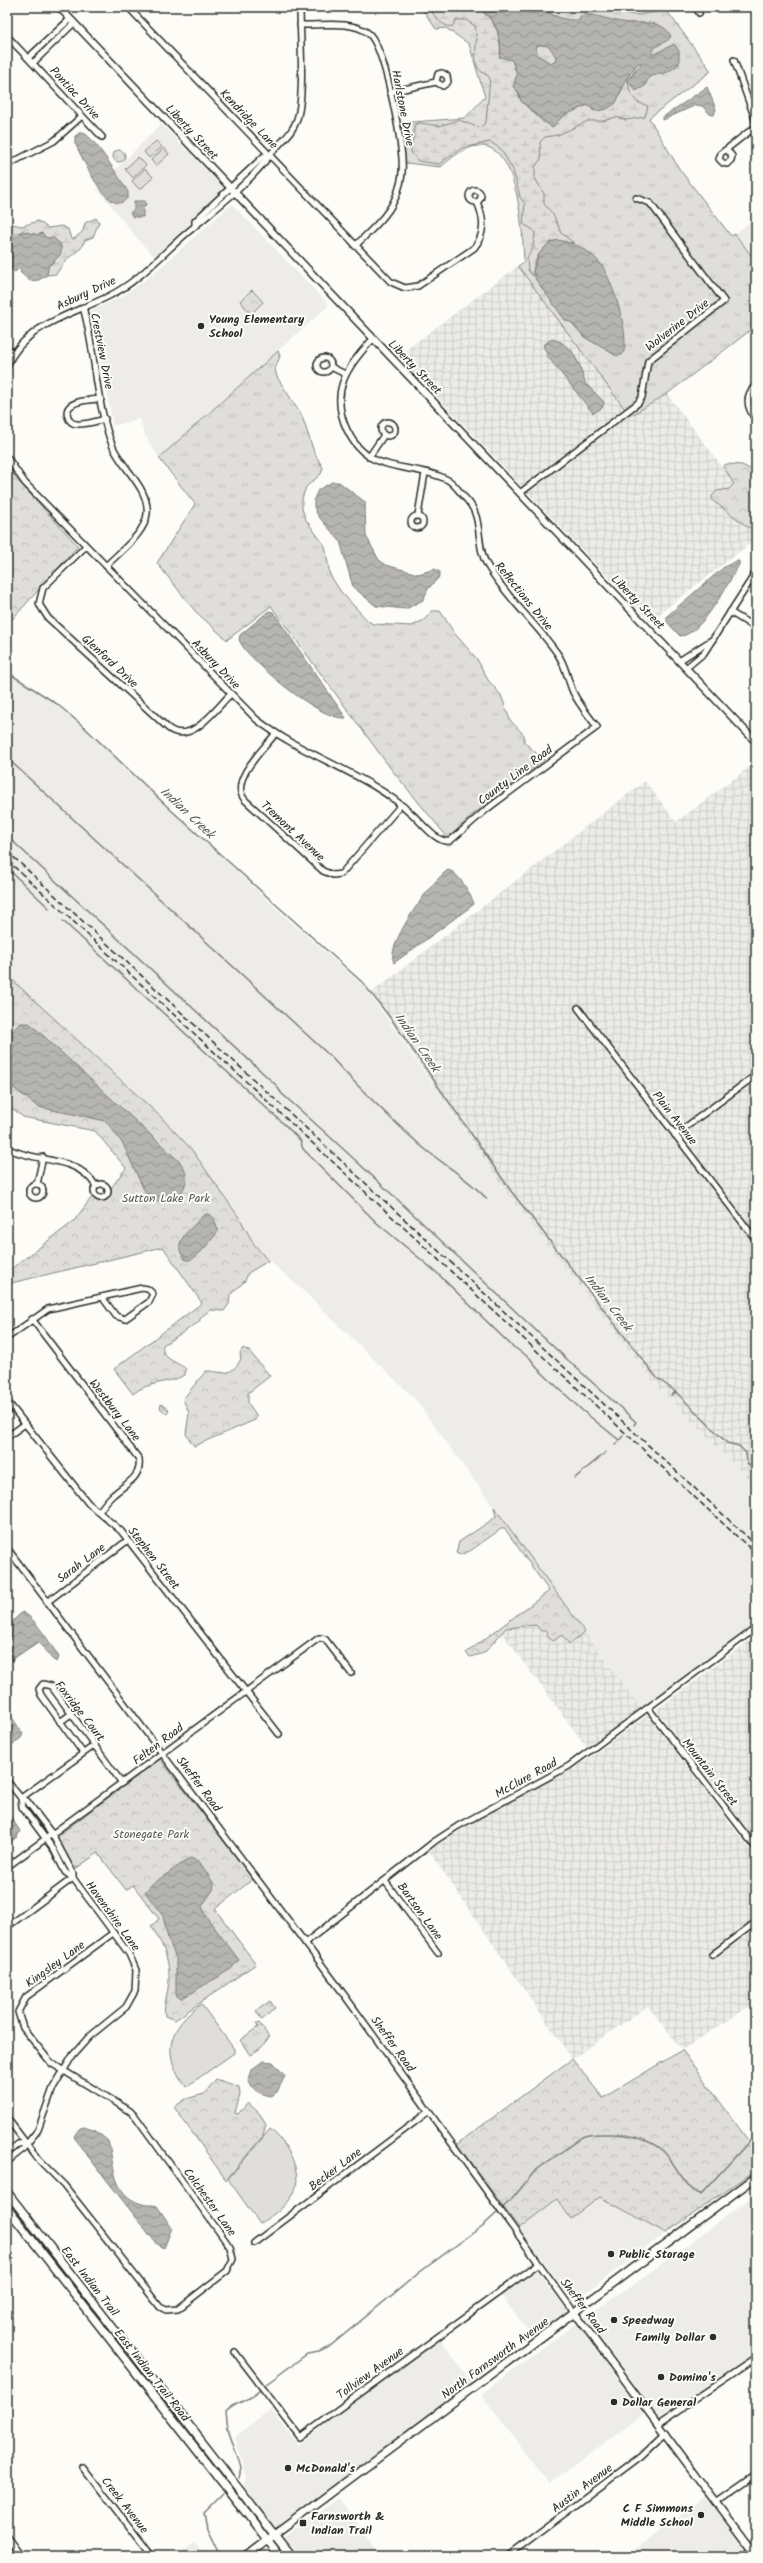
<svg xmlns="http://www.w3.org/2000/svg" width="763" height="2563" font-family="Kalam,sans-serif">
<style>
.built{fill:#edece8}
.industrial{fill:url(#industrial-grid)}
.grass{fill:url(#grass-tufts);stroke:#858482}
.forest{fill:url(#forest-crowns);stroke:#858482}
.wetland{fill:url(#wetland-marsh);stroke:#858482}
.garden{fill:#dfdeda;stroke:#858482}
.water{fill:url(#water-waves);stroke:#7e7d7b;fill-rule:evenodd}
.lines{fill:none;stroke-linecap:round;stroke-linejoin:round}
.stream{stroke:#7e7d7b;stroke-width:1.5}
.minor-casing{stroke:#2b2b2b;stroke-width:8}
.tertiary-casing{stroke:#2b2b2b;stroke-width:9}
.secondary-casing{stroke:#2b2b2b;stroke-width:10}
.minor{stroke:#fdfcf7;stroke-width:5}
.tertiary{stroke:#fdfcf7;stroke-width:6}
.secondary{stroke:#fdfcf7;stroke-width:7}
.rail{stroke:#2b2b2b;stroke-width:1.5;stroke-dasharray:6 3;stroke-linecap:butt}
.poi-dot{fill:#2b2b2b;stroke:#fdfcf7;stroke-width:1.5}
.labels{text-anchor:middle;stroke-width:4;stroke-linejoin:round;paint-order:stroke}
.street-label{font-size:12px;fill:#2b2b2b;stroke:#fdfcf7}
.poi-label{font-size:12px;font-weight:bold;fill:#2b2b2b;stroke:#fdfcf7;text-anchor:start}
.park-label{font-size:12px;fill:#585857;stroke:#fdfcf7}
.water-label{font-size:13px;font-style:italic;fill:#5b5b5a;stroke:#fdfcf7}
</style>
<defs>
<pattern id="industrial-grid" width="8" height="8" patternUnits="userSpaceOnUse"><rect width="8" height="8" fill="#edece8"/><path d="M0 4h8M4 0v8" fill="none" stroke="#cbcbc7"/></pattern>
<pattern id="grass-tufts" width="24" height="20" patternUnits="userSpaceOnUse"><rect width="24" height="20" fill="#dfdeda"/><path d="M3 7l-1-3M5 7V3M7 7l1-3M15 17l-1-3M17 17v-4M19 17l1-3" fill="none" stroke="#c0bfbb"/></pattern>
<pattern id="forest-crowns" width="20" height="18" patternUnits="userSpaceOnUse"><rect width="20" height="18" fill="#dfdeda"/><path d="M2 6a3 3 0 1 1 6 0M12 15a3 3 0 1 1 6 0" fill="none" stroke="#c0bfbb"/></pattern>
<pattern id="wetland-marsh" width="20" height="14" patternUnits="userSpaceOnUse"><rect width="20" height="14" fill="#dfdeda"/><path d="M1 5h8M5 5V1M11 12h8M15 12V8" fill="none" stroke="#c0bfbb"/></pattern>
<pattern id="water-waves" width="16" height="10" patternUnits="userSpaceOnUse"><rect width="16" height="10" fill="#b5b4b1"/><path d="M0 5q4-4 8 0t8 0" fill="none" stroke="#939390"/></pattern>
</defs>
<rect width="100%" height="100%" fill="#fdfcf7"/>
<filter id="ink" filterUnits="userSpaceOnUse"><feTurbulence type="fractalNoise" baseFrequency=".025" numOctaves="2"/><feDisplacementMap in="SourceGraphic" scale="8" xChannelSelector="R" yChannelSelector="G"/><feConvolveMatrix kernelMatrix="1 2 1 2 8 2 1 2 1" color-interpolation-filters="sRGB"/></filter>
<g filter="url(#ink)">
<!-- built -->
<g class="built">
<polygon points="161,124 226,190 156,258 141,243 97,188"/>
<polygon points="232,204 329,305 159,458 145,435 139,419 113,426 96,331 90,311 121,297 147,279"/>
<polygon points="756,217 756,262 735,234"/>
<polygon points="7,673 72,716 280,912 365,987 509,1196 657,1386 756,1487 756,1623 642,1709 414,1398 295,1283 259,1252 240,1219 192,1150 162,1118 7,975"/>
<polygon points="756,2194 756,2356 659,2417 585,2317 640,2280"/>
<polygon points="600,2197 666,2233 573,2302 519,2228 557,2199 571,2219"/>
<polygon points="531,2262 568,2312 533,2337 496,2289"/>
<polygon points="576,2323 643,2414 549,2484 481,2394"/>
<polygon points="440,2339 471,2382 278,2526 269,2523 242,2487 247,2478 235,2437 271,2410 298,2445"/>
<polygon points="706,2496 751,2556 626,2556 701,2500"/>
<polygon points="339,2498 368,2538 381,2556 297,2556 283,2538"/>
<polygon points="195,2540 207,2556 175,2556"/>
</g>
<!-- industrial -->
<g class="industrial">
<polygon points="518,266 630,416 667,394 733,481 731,489 721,490 714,501 748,527 756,529 756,539 650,621 398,356"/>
<polygon points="756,762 756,1487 657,1386 509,1196 371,993 645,781 676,822"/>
<polygon points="536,1625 539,1629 547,1631 548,1637 562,1635 569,1644 585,1632 642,1709 589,1750 501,1632 513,1626 519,1628"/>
<polygon points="756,1636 756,1841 656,1710"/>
<polygon points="648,1715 756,1857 756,2002 682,2050 648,2006 572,2059 429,1851 494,1807 575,1768"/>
</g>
<!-- grass -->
<g class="grass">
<path d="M 421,7 L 597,7 L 634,15 L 667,11 L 711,71 L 649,118 L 680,170 L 731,236 L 735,234 L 756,262 L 756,326 L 667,394 L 630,416 L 518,266 L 524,262 C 522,213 514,99 441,167 L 406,163 L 399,123 L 465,118 L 485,97 L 469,44 L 446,28 L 436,29 Z"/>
<polygon points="278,351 280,356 275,369 277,377 302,416 314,452 323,468 321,474 306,487 302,499 302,509 306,520 325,546 330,575 341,592 368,621 373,624 412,626 424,620 432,611 440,611 455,634 477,659 488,680 501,695 510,720 524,735 524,742 544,760 475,813 448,838 391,769 271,606 227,640 195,611 157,563 195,504 159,458"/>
<polygon points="270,2001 275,2008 262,2020 256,2011"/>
<polygon points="256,2023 259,2023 269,2037 261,2048 250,2055 240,2040 258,2027"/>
<polygon points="10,2206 33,2231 105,2322 104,2324"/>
<polygon points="114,2337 117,2337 224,2476 203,2453 114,2339"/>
</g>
<!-- forest -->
<g class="forest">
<circle cx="119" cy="156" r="6"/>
<polygon points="252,290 263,302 251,314 240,301"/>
<polygon points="727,464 742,465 756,472 756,529 748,527 712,500 712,496 717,491 729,489 734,484 723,466"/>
<polygon points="7,466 19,482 78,546 7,625"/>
<path d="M 7,975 L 162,1118 L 192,1150 L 240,1219 L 254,1244 L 268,1261 L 248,1273 L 245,1281 L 230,1295 L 229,1304 L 224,1311 L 210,1310 L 201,1317 L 199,1322 L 163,1345 C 160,1359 178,1362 186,1369 L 185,1375 C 168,1384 148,1381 133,1394 L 114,1369 L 202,1303 L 163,1247 L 7,1284 L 7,1272 L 73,1222 L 92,1197 L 99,1202 L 107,1200 L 111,1188 L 126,1168 L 95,1131 L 23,1117 L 7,1105 Z"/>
<path d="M 243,1348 L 249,1351 L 270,1376 L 248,1393 L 248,1403 L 257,1416 L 255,1420 L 194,1446 L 186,1434 L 189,1413 L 183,1399 L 206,1371 C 222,1371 230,1379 241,1359 L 240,1353 Z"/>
<polygon points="161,1404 169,1410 167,1414 160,1408"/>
<polygon points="494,1507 585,1632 569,1644 562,1635 553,1641 548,1637 547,1631 541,1631 536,1625 506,1628 484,1653 470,1657 466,1653 549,1591 505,1529 501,1529 470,1551 460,1555 456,1553 459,1542 496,1517"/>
<path d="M 160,1759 L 253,1879 L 215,1909 L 256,1964 L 175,2020 L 165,2016 C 163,2007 167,1997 168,1988 C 172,1965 164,1945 151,1926 L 159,1919 L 133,1885 L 126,1890 L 98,1853 L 74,1870 L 56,1837 Z"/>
<polygon points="682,2050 756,2151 756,2170 666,2233 600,2197 571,2219 557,2199 519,2228 457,2144 572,2059 603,2098"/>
<polygon points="216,2079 239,2087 240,2095 235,2113 238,2114 248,2103 260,2114 266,2125 263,2136 226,2180 174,2107 186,2099 204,2094"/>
</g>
<!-- wetland -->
<g class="wetland">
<path d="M 430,7 L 451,7 L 451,10 L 457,7 L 469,9 L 477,7 C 493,18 502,34 500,54 L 512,60 L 517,74 L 516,88 L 521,101 L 544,123 L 588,105 L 594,111 C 626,105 618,84 638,63 L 642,63 L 629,78 L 628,83 L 630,92 L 637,102 L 648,106 L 645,117 L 626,120 L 616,117 L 603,121 L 588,121 L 558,135 L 545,137 L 540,142 L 541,159 L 535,167 L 535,178 L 544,194 L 544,204 L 553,214 L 561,233 L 574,243 L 553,241 C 541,249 532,261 533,276 L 528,270 L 527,258 L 533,248 L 535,233 L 532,229 L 523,224 L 525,204 L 520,197 L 513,170 L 500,148 L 490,142 L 462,148 L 439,164 L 418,161 L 411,152 L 415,124 L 420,123 L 439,126 L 459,120 L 480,128 L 486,122 L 490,78 C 487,74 481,73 478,68 C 472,57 479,40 475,26 L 466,20 L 456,20 L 453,26 C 444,29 432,15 430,7 Z"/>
<polygon points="96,218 99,222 93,237 85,240 81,248 66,260 56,274 47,275 47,273 48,267 56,259 61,244 52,238 47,238 42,233 37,235 22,231 7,240 7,223 22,226 38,221 48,228 62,226 68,229 71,239 74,239 83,231 85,223"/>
</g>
<!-- garden -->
<g class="garden">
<polygon points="156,141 162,147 149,158 144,152"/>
<polygon points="164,148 169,154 156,166 151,160"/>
<polygon points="138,157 146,165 133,178 125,169"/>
<polygon points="145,169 153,177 140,190 132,181"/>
<path d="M 201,2004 L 234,2049 L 234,2053 L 186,2087 C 160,2052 169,2028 201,2004 Z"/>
<path d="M 270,2129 C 287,2142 307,2177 291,2198 C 283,2209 270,2216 260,2224 L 228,2179 Z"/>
</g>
<!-- water -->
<g class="water">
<path d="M 477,7 L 549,7 L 550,13 C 557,18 571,21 580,20 L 580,16 L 585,14 C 598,15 609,20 622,22 C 639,25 661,17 671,36 C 668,44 650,45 652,55 L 674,44 L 679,51 L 679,64 L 668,72 L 649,77 L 645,86 L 636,91 L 628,81 L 642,63 L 638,63 L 626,79 L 616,103 L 607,109 L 596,111 L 587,105 L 563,116 L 552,128 L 521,101 L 518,91 L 513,87 L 517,74 L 512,60 L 499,57 C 504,47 497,40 498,31 L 491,19 ZM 539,45 L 549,46 L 556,57 L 555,62 L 551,63 L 539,56 L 535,48 Z"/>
<polygon points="707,87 716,109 714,115 711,115 702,106 696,105 663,120 663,117"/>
<path d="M 81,132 C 92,133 121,180 128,192 L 128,197 C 110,223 81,155 75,143 L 75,136 Z"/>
<polygon points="134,201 145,201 146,205 143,208 143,217 133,217 130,213 134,209"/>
<polygon points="22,231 37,235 42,233 47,238 54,238 61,246 61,254 48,267 47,275 39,280 30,281 21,273 19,268 15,272 7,266 7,240 18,236"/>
<path d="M 558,240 C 576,244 588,249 600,263 C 611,276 633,341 622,355 L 615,355 L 584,337 L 572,323 L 565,320 L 536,280 L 533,271 L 539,254 L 549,243 Z"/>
<polygon points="552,339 561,342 572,351 580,366 585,383 604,402 602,408 593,413 548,357 543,345"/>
<polygon points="332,482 339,482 365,502 366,536 379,560 386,565 418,574 435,569 440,572 440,576 428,589 423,600 406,609 376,606 353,587 340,541 318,516 314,507 314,499 318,490"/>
<path d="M 736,561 L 739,561 L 739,565 C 728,583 701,636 680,636 L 667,622 L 667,616 L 724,567 Z"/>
<path d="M 269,611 L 273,612 L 346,718 C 321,721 258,667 243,647 L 239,640 L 240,635 Z"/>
<path d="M 448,870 C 457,871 470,893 473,901 L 473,905 L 394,963 C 384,946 432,880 448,870 Z"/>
<path d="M 21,1023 L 29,1023 L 35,1028 L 180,1162 C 199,1187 170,1210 150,1198 L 143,1188 L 123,1144 L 106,1121 L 38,1107 L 7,1083 C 7,1064 2,1035 21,1023 Z"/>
<path d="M 208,1214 L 214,1218 L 218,1231 C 213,1238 195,1263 186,1260 C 172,1246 184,1234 196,1223 C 200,1219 202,1214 208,1214 Z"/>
<path d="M 22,1612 C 34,1616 52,1646 59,1657 L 57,1662 L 53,1660 L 38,1642 L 7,1663 L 7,1627 Z"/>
<polygon points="7,1710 23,1734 21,1738 7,1749"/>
<polygon points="7,1811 20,1831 17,1837 7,1844"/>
<polygon points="190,1858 199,1861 214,1884 213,1890 202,1906 205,1915 239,1960 231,1969 181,1999 176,1995 176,1958 168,1939 163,1916 145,1892 151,1885"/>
<path d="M 263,2061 L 273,2062 L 285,2076 L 277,2092 L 270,2096 C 259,2094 252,2090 248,2079 L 251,2070 Z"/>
<path d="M 84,2127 L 96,2131 L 108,2141 C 115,2164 111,2195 142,2204 C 147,2206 152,2204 157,2206 L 172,2228 L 164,2248 L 156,2243 L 76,2141 L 74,2136 L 80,2128 Z"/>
</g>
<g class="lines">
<!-- stream -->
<g class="stream">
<polyline points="7,672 57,704 83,726 171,810 363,983 392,1020 511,1191 657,1378 676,1392 727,1443 739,1446 746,1453 747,1463 756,1471"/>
<path d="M 7,758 L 330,1056 C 358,1087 389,1117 420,1145 C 442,1164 467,1177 487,1199"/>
<path d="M 7,836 L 276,1085 L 282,1094 C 399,1196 506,1307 622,1409 L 636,1422 L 634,1425"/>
<polyline points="7,868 49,908"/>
<polyline points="63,921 285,1125 300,1140 303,1149 377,1223 436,1272 512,1346 530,1358 537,1368 583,1411 619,1440"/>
<polyline points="671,1395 676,1392"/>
<polyline points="615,1445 623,1436"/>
<polyline points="575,1478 606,1452"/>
<path d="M 265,2385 L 307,2354 L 319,2352 L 329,2347 L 420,2272 L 485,2224 L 513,2198 L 535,2171 L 582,2137 C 590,2133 600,2134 609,2134 C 629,2134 648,2138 663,2151 C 674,2161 688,2193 701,2194 L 756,2134"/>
<path d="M 239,2478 L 241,2468 L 228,2429 L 226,2412 C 233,2403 249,2401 260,2390"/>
<polyline points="220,2556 207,2529 204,2513 223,2494"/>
</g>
<!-- minor casing -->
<g class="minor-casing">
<g id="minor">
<path d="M 128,7 L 391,282 L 405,288 L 418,286 L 474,248 C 486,233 484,218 477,202"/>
<polyline points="696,7 699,13"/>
<path d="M 300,25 C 320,26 351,20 368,33 C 385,46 400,135 402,158 C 403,169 402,180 398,191 C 391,214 372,229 355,246"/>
<polyline points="7,36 102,137"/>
<polyline points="28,58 70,19"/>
<polyline points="734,60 756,122"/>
<polyline points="33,63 74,23"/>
<polyline points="390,92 436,82 443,86 448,82 447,76 442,73 438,74 436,82"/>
<path d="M 728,151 L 732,156 L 731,160 L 727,164 L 723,163 L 719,159 L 721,153 C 732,146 743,135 756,127"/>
<polyline points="7,165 54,141 82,116"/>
<circle cx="475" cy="196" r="6"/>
<polyline points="195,225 195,221 264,156 270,156"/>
<path d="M 83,307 C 96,352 95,403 113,447 C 122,468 150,489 147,514 C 145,534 119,552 106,566"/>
<polyline points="7,348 14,353"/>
<circle cx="324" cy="365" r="7"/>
<path d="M 7,366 C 26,323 72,315 109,296 C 143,279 165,250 194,227 C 220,205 249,183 270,155 C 280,142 292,135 297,119 C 305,96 300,34 300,7"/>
<polyline points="331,367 345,374"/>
<path d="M 756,385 C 744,396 747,408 756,420"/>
<path d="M 101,399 C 91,400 62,400 68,417 C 69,421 73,424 77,424 C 86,425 97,421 105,419"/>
<circle cx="388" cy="429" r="7"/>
<path d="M 7,457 L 25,483 L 256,719 C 304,757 366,772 412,814 C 421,822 437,844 450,841 L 487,809 L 597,727 C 589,716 579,705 573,692 C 567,679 566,665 557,653 C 536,623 506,597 487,565 C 475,545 484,518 467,500 C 461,494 455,484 448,480 C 411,461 369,477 347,430 C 329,392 347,366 373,339"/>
<polyline points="369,457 384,435"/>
<polyline points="520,493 638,403 642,397 648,361 724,301 650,203 636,198"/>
<polyline points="418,515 425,473"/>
<circle cx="417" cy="522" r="6"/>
<path d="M 86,546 L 43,588 L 39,604 L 48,618 L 168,728 C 191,746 215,709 231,694"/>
<polyline points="730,612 756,628"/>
<polyline points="713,639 756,572"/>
<polyline points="679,661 713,639 704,653 686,668"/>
<path d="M 276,733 C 264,749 228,781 245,800 L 323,871 L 333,875 L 341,874 L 401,805"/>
<polyline points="578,1008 756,1240"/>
<polyline points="675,1135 756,1075"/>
<path d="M 7,1148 C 37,1164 76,1154 96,1186"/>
<polyline points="37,1184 43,1157"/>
<circle cx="101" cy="1191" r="7"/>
<circle cx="36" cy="1191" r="7"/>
<path d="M 32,1319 L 139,1459 C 142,1478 125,1484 113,1495 C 107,1500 103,1506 99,1512"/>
<polyline points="7,1338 48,1309 142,1288 148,1289 153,1294 149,1302 125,1319 116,1316 102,1297"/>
<polyline points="7,1401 88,1503 121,1531 279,1734"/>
<polyline points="7,1437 25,1424"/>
<polyline points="7,1548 337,1985 574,2312"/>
<polyline points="47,1602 128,1540"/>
<polyline points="648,1708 756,1848"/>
<polyline points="60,1722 71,1714"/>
<polyline points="83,1753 41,1695 39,1689 43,1684 51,1686 122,1783"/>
<polyline points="7,1781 21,1798 22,1807 54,1850 65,1872 73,1878 129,1954 136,1970 135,1991 126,2007 89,2037 73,2055 53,2088 38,2130 22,2150 7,2162"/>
<polyline points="21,1798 27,1801 52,1834 73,1873 73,1878"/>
<polyline points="21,1798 95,1745"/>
<polyline points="7,1867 319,1638 325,1639 351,1673"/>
<polyline points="385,1881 438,1953"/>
<polyline points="7,1927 73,1878"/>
<polyline points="305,1943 435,1841 458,1826 569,1766 756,1628"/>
<polyline points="712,1955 756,1922"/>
<polyline points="7,2118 38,2159 64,2185 160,2307 166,2310 178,2309 227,2271 233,2259 230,2247 136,2117 130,2111 51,2063 23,2028 18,2012 26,1997 113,1933"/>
<polyline points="7,2153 18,2144 26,2143"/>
<polyline points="254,2243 428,2112"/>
<polyline points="235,2352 300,2437 538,2264"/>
<polyline points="658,2424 756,2358"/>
<polyline points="83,2467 152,2556"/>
<polyline points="716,2503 756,2475"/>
<polyline points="7,2537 21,2556"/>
<polyline points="508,2556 641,2456 665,2433"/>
</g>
</g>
<!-- tertiary casing -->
<g class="tertiary-casing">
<g id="tertiary">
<polyline points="59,7 756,742"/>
<polyline points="574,2312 756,2556"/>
</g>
</g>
<!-- secondary casing -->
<g class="secondary-casing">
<g id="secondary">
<polyline points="7,2192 291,2556"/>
<polyline points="7,2208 280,2556"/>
<polyline points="246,2556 756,2177"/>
</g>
</g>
<!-- minor -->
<use href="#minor" class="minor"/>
<!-- tertiary -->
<use href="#tertiary" class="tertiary"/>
<!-- secondary -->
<use href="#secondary" class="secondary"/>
<!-- rail -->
<g class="rail">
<polyline points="7,851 756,1545"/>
<polyline points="7,860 756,1554"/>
</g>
</g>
</g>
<!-- markers -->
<g class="poi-dot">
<circle cx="201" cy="326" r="4"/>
<circle cx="611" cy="2254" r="4"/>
<circle cx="614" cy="2320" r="4"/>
<circle cx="713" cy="2337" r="4"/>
<circle cx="661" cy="2377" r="4"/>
<circle cx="614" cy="2402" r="4"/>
<circle cx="288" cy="2468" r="4"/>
<circle cx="701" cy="2515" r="4"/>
<rect x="299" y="2519" width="8" height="8" rx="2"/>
</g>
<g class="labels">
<!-- street labels -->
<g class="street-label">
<text transform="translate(75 93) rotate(47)" y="4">Pontiac Drive</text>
<text transform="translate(403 108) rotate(79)" y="4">Harlstone Drive</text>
<text transform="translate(249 119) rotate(46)" y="4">Kendridge Lane</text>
<text transform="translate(192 132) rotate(47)" y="4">Liberty Street</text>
<text transform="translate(86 293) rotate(-25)" y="4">Asbury Drive</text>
<text transform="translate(677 325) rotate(-38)" y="4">Wolverine Drive</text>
<text transform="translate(102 351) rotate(79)" y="4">Crestview Drive</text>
<text transform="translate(415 367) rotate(46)" y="4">Liberty Street</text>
<text transform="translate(524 596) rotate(51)" y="4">Reflections Drive</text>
<text transform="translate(638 602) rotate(46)" y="4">Liberty Street</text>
<text transform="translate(110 661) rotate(43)" y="4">Glenford Drive</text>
<text transform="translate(216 664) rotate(46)" y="4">Asbury Drive</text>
<text transform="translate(515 775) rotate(-37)" y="4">County Line Road</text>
<text transform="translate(293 831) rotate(43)" y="4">Tremont Avenue</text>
<text transform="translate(675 1118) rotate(52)" y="4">Plain Avenue</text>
<text transform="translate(115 1410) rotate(52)" y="4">Westbury Lane</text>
<text transform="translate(154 1558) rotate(52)" y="4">Stephen Street</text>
<text transform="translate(81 1563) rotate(-37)" y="4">Sarah Lane</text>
<text transform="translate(80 1711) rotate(52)" y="4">Foxridge Court</text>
<text transform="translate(158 1744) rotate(-37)" y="4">Felten Road</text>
<text transform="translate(710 1772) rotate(52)" y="4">Mountain Street</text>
<text transform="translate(526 1778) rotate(-29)" y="4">McClure Road</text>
<text transform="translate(199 1784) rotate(53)" y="4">Sheffer Road</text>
<text transform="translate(420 1911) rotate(54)" y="4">Bartson Lane</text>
<text transform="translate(113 1916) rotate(54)" y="4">Havenshire Lane</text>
<text transform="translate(55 1964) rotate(-36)" y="4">Kingsley Lane</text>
<text transform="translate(393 2044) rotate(54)" y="4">Sheffer Road</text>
<text transform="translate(335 2169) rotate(-37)" y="4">Becker Lane</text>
<text transform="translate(210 2202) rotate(54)" y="4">Colchester Lane</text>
<text transform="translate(90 2281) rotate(52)" y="4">East Indian Trail</text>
<text transform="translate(583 2306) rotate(53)" y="4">Sheffer Road</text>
<text transform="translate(495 2358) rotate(-36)" y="4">North Farnsworth Avenue</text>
<text transform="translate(370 2373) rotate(-36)" y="4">Tollview Avenue</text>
<text transform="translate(152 2375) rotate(52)" y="4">East Indian Trail Road</text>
<text transform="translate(582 2488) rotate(-37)" y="4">Austin Avenue</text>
<text transform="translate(125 2505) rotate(52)" y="4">Creek Avenue</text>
</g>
<!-- poi labels -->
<g class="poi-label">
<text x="209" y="323">Young Elementary<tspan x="209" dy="14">School</tspan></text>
<text x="619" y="2258">Public Storage</text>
<text x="622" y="2324">Speedway</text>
<text x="705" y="2341" text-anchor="end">Family Dollar</text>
<text x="669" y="2381">Domino's</text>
<text x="622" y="2406">Dollar General</text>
<text x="296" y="2472">McDonald's</text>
<text x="693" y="2512" text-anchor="end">C F Simmons<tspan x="693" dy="14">Middle School</tspan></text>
<text x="311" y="2520">Farnsworth &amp;<tspan x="311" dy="14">Indian Trail</tspan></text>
</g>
<!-- park labels -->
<g class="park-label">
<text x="166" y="1202">Sutton Lake Park</text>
<text x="151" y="1838">Stonegate Park</text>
</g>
<!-- water labels -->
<g class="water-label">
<text transform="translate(188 812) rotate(43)" y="5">Indian Creek</text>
<text transform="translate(418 1042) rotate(55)" y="5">Indian Creek</text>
<text transform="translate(609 1302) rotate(52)" y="5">Indian Creek</text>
</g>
</g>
<!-- margin -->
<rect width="763" height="2563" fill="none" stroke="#fdfcf7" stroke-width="24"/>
<rect x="12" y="12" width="739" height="2539" fill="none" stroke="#2b2b2b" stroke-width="1.5" filter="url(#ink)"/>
</svg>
